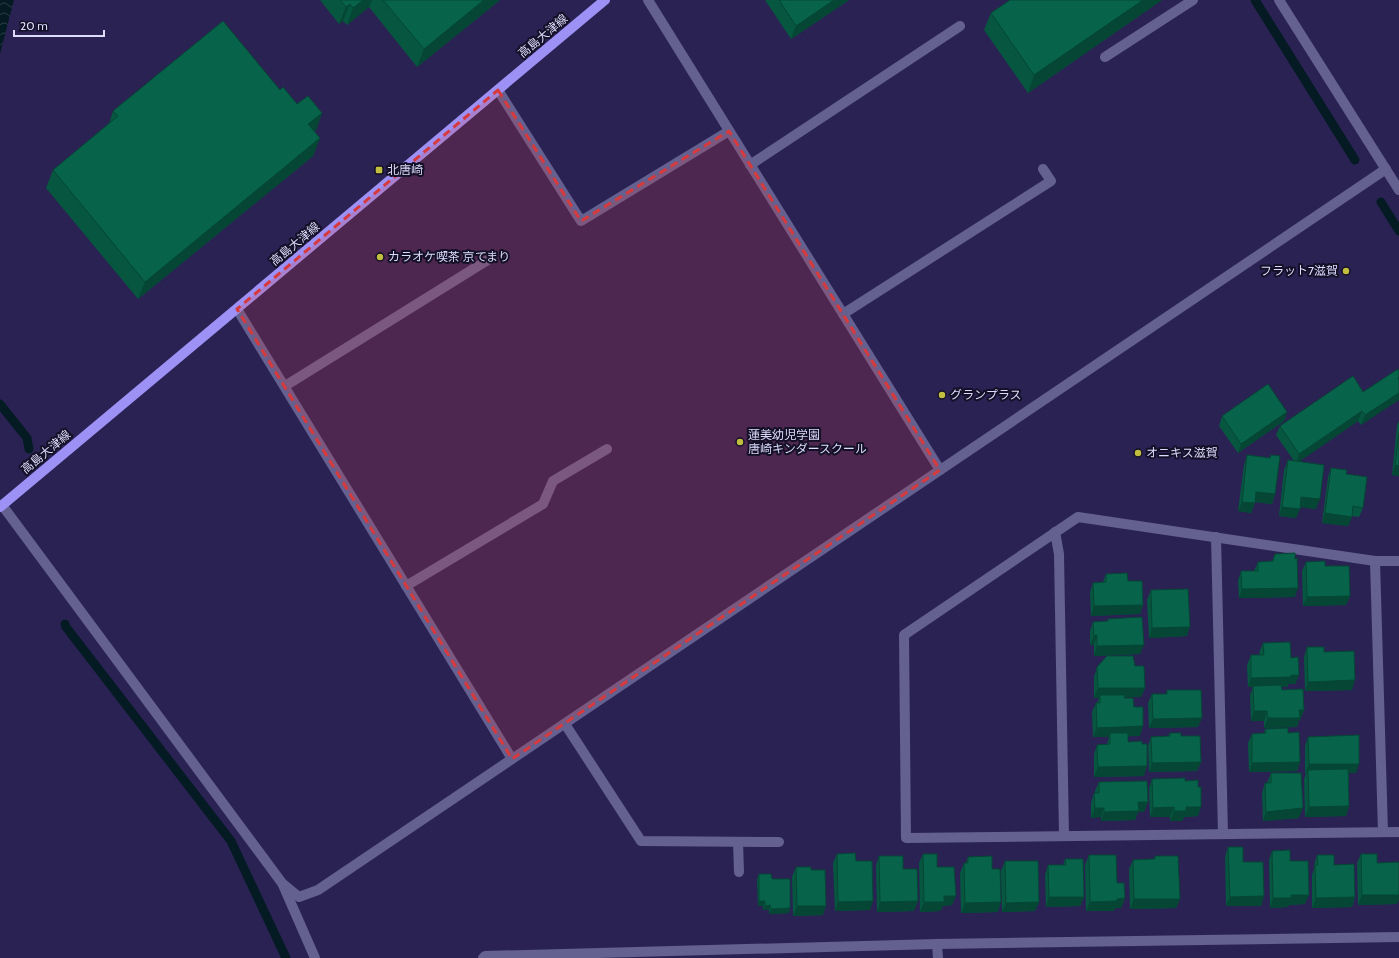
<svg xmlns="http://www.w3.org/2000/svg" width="1399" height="958" font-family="Cabin,'Noto Sans JP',sans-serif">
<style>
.water{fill:url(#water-waves)}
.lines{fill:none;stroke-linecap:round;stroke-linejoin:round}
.stream{stroke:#051b24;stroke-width:9}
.minor{stroke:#646090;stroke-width:10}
.major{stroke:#9d91f5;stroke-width:10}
.wall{fill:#065640}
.shaded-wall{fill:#054634}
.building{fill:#07644b;stroke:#054634}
.marked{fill:#d73a3d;fill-opacity:0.2;stroke:#d73a3d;stroke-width:3;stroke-dasharray:8 5;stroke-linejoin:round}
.poi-dot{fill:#c1be40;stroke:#131027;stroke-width:1.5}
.labels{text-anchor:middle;stroke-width:4;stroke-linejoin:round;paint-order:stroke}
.street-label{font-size:12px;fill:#dcdbfb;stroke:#131027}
.poi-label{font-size:12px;fill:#dcdbfb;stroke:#131027;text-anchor:start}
</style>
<defs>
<pattern id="water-waves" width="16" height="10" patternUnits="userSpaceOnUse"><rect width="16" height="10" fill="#051b24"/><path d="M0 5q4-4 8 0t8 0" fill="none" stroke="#293c45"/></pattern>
</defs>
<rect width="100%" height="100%" fill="#2b2254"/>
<!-- water -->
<polygon class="water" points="0,0 14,0 0,54"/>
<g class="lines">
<!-- stream -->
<g class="stream">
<polyline points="1255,0 1355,160"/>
<polyline points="1381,202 1399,231"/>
<polyline points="0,404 27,438 29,449"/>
<polyline points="65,624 66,627 231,841 286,958"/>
</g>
<!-- minor -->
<g class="minor">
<polyline points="648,0 940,470"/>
<polyline points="1279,0 1399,190"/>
<polyline points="1105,57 1193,0"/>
<polyline points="498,90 581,221 729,131"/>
<polyline points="750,165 960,26"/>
<polyline points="237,309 512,759"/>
<polyline points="843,314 1051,181 1043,169"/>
<polyline points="285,386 491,258"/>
<polyline points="2,505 282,883 299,897 318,890 1386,169"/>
<polyline points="1055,532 1059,554 1064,836"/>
<polyline points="1216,537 1223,834"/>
<polyline points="1375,561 1383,832"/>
<polyline points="1399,561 1375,561 1078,517 904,635 906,838 1399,832"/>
<polyline points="406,586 543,504 553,481 607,449"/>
<polyline points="565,724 641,841 779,842"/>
<polyline points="738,842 739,872"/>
<polyline points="283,885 315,958"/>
<polyline points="937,944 938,958"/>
<polyline points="483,958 485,956 937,944 1399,937"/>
</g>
<!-- major -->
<polyline class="major" points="0,507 605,0"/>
</g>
<!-- wall -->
<g class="wall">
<polygon points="320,0 500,0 417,67 369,7 347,25 343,21 339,24"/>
<polygon points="765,0 849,0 791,39"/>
<polygon points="1162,0 1028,93 984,30 991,13"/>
<polygon points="280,90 297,104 322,113 316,130 314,132 320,138 313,156 138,299 46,188 53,170 109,124 113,111"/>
<polygon points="1398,369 1361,425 1358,421 1298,462 1316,509 1300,507 1296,518 1279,516 1284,470 1288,460 1294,461 1276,435 1280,426 1363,392"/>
<polygon points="1287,412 1284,421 1238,453 1219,426 1222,416"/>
<polygon points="1399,421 1399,476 1392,475 1397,425"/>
<polygon points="1247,455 1270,458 1271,455 1275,494 1272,504 1255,502 1251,513 1238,511 1244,465"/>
<polygon points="1331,468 1346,474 1363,508 1359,517 1352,516 1348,526 1322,523 1328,477"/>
<polygon points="1275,554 1295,597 1239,598 1238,581 1241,571 1254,571 1258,562 1272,561"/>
<polygon points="1306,562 1325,566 1350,596 1346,605 1303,606 1302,571"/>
<polygon points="1106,574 1128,581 1143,605 1140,614 1091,616 1090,592 1093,583 1103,582"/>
<polygon points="1151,590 1187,636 1149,638 1147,600"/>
<polygon points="1108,619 1140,654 1094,656 1094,645 1090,645 1090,631 1093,622 1107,622"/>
<polygon points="1263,643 1291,658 1299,675 1295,684 1288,684 1288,687 1281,687 1282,690 1304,710 1300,720 1299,720 1297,727 1264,728 1264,721 1251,721 1250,695 1253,687 1248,687 1247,665 1251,655 1260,655 1259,653"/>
<polygon points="1307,647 1324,652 1352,690 1305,691 1304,657"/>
<polygon points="1135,666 1145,688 1141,697 1124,697 1124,698 1134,707 1140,736 1128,736 1128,742 1142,744 1144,776 1094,777 1094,754 1097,745 1107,744 1109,737 1093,737 1092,712 1096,703 1097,703 1099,698 1094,698 1094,677 1097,667"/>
<polygon points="1167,690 1198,727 1149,728 1148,703 1152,694 1166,694"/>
<polygon points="1265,729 1288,733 1300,762 1297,771 1249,772 1248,743 1252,734 1264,733"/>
<polygon points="1170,733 1181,736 1201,762 1197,771 1149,772 1148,746 1151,737 1168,736"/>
<polygon points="1308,737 1356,773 1349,773 1349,806 1346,816 1305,817 1304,779 1306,774 1305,774 1305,746"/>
<polygon points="1271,773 1299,818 1263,821 1262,793 1265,783 1267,783"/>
<polygon points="1152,779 1185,781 1198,816 1184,817 1182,821 1170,821 1170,817 1150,817 1149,788"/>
<polygon points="1099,782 1144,812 1138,812 1135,820 1101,821 1101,817 1091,818 1091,803 1094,793 1095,793 1095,791"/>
<polygon points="1228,847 1243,862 1264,896 1261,906 1226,906 1225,857"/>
<polygon points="1272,851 1290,861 1305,904 1289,905 1288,907 1270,908 1269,860"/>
<polygon points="837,854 856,861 870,910 835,911 833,863"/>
<polygon points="923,854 937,867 952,905 943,906 940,911 920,912 919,863"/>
<polygon points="1361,854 1377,863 1397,904 1358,905 1357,863"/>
<polygon points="1089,855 1117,883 1125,898 1121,908 1115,908 1114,911 1086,911 1085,865"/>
<polygon points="1317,855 1334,865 1355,897 1352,907 1312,908 1312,875 1314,869 1314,865"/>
<polygon points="879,856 903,869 914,911 877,912 876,866"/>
<polygon points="1155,856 1180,899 1176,908 1130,909 1129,869 1133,860 1154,859"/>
<polygon points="968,857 992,869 998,912 961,913 960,873 964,863 966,863"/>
<polygon points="1065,859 1084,897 1080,906 1046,907 1045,875 1048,865 1063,865"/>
<polygon points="1005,861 1039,902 1035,911 1002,912 1001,871"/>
<polygon points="796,867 811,870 823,915 793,916 792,877"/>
<polygon points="759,874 772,879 789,913 769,914 769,910 763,910 763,906 758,906 757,879"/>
</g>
<!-- shaded-wall -->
<g class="shaded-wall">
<polygon points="363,0 372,0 369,7 347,25 353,8"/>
<polygon points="484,0 500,0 417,67 424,49"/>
<polygon points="834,0 849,0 791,39 796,26"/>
<polygon points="1143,0 1162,0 1028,93 1034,75"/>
<polygon points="350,4 343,21 339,24 346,7"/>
<polygon points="322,113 316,130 301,142 308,124"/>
<polygon points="320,138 313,156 138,299 145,282"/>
<polygon points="1399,393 1399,400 1361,425 1365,415"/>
<polygon points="1362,411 1358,421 1296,464 1299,454"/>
<polygon points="1287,412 1284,421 1238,453 1241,444"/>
<polygon points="1395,465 1399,466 1399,476 1392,475"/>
<polygon points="1256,492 1275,494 1272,504 1253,502"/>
<polygon points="1301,497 1320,499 1316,509 1297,507"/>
<polygon points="1242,502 1255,503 1251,513 1238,511"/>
<polygon points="1282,507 1300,509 1296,518 1279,516"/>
<polygon points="1325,513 1352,517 1348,526 1322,523"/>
<polygon points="1298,588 1295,597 1239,598 1242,589"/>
<polygon points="1350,596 1346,605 1303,606 1307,597"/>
<polygon points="1143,605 1140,614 1091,616 1094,606"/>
<polygon points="1190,627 1187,636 1149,638 1152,628"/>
<polygon points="1097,635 1094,645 1090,645 1094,636"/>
<polygon points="1144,645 1140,654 1094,656 1097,646"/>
<polygon points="1291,675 1299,675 1295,684 1288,684 1288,687 1254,687 1253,686 1253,687 1248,687 1251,678"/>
<polygon points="1355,680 1352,690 1305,691 1308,682"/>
<polygon points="1098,688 1145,688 1141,697 1100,698 1100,695 1099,698 1094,698"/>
<polygon points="1299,710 1304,710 1300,720 1299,720 1297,727 1264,728 1268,718"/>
<polygon points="1254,711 1267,711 1264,721 1251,721"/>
<polygon points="1202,718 1198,727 1149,728 1153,719"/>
<polygon points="1143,726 1140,736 1110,737 1110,733 1109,737 1093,737 1097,728"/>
<polygon points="1201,762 1197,771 1149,772 1152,763"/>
<polygon points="1300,762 1297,771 1249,772 1252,763"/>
<polygon points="1309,764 1359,764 1356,773 1308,774 1308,770 1306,774 1305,774"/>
<polygon points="1147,766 1144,776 1094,777 1098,767"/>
<polygon points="1138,802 1148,802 1144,812 1138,812 1135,820 1101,821 1104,812"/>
<polygon points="1349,806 1346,816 1305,817 1309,807"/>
<polygon points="1174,807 1170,817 1150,817 1153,808"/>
<polygon points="1186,807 1201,807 1198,816 1184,817 1182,821 1170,821 1174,811"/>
<polygon points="1095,808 1104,808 1101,817 1091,818"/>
<polygon points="1303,808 1299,818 1263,821 1266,812"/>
<polygon points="1291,895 1309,895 1305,904 1289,905 1288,907 1270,908 1273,898"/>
<polygon points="1362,895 1399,895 1399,900 1397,904 1358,905"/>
<polygon points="944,896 956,896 952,905 943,906 940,911 920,912 924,902"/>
<polygon points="1264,896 1261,906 1226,906 1230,897"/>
<polygon points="1049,897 1084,897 1080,906 1046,907"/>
<polygon points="1355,897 1352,907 1312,908 1316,898"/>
<polygon points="1125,898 1121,908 1115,908 1114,911 1086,911 1090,902"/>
<polygon points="1134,899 1180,899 1176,908 1130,909"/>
<polygon points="759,901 765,901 763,906 758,906"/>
<polygon points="873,901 870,910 835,911 838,902"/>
<polygon points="918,901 914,911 877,912 880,902"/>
<polygon points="1001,902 998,912 961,913 965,903"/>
<polygon points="1039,902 1035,911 1002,912 1006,903"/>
<polygon points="770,905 769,910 763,910 765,906"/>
<polygon points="797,906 826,906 823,915 793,916"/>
<polygon points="790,908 789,913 769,914 771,909"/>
</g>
<!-- building -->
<g class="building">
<polygon points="340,0 363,0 353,8 350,4 346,7"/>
<polygon points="383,0 484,0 424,49"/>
<polygon points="779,0 834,0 796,26"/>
<polygon points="1010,0 1143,0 1034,75 991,13"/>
<polygon points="223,21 280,90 283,87 297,104 308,96 322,113 308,124 320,138 145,282 53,170 118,116 113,111"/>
<polygon points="1398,369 1399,371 1399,377 1398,378 1399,380 1399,393 1365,415 1362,411 1299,454 1280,426 1353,376 1363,392"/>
<polygon points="1268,384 1287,412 1241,444 1222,416"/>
<polygon points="1399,433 1399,466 1395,465"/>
<polygon points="1247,455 1270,458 1271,455 1280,456 1275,494 1256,492 1255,503 1242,502"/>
<polygon points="1288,460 1324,465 1320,499 1301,497 1300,509 1282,507"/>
<polygon points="1331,468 1347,470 1346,474 1367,477 1363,508 1353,506 1352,517 1325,513"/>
<polygon points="1295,553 1295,559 1297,558 1298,588 1242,589 1241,571 1258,571 1258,562 1273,561 1275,554"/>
<polygon points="1325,561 1325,566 1349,566 1350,596 1307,597 1306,562"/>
<polygon points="1127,573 1128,581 1142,581 1143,605 1094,606 1093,583 1106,582 1106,574"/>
<polygon points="1188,589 1190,627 1152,628 1151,590"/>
<polygon points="1142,617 1144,645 1097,646 1097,635 1094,636 1093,622 1108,621 1108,619"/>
<polygon points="1290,642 1291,658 1298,657 1299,675 1291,675 1291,677 1251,678 1251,655 1264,655 1263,643"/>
<polygon points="1307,647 1324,647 1324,652 1354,651 1355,680 1308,682"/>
<polygon points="1107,656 1133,656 1135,666 1144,666 1145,688 1098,688 1097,667"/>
<polygon points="1281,685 1282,690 1303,689 1304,710 1299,710 1300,718 1268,718 1267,711 1254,711 1253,686"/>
<polygon points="1167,690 1201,690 1202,718 1153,719 1152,694 1167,694"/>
<polygon points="1100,695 1125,695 1124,698 1133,698 1134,707 1143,707 1143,726 1097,728 1096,703 1100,703"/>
<polygon points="1288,728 1288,733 1299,732 1300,762 1252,763 1252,734 1266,733 1265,729"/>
<polygon points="1110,733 1128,733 1128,742 1142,741 1142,744 1147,744 1147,766 1098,767 1097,745 1110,744"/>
<polygon points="1170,733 1181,733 1181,736 1200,736 1201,762 1152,763 1151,737 1170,736"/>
<polygon points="1359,735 1359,764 1309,764 1308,737"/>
<polygon points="1348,769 1349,806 1309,807 1308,770"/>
<polygon points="1271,773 1301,773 1303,808 1266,812 1265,783 1271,783"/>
<polygon points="1185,778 1185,781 1198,780 1198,787 1201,787 1201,807 1186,807 1186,811 1174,811 1174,807 1153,808 1152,779"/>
<polygon points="1147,781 1148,802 1138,802 1139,811 1104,812 1104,808 1095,808 1094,793 1099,793 1099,782"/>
<polygon points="1228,847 1243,847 1243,862 1263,862 1264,896 1230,897"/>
<polygon points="1290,850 1290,861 1308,861 1309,895 1291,895 1291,898 1273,898 1272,851"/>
<polygon points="855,853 856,861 872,861 873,901 838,902 837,854"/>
<polygon points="923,854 937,854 937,867 954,867 956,896 944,896 944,902 924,902"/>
<polygon points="1361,854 1377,854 1377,863 1399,862 1399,895 1362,895"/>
<polygon points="1089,855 1116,855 1117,883 1124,883 1125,898 1117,899 1117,901 1090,902"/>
<polygon points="1317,855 1334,855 1334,865 1354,864 1355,897 1316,898 1315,865 1318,865"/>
<polygon points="879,856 903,856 903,869 917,869 918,901 880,902"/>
<polygon points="992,856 992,869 1000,869 1001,902 965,903 964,863 968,863 968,857"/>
<polygon points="1155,856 1178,856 1180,899 1134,899 1133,860 1155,859"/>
<polygon points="1065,859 1083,859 1084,897 1049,897 1048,865 1066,865"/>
<polygon points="1005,861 1038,861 1039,902 1006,903"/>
<polygon points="796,867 811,867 811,870 825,870 826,906 797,906"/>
<polygon points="759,874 771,874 772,879 790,879 790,908 771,909 770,905 765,906 765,901 759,901"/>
</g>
<!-- marked area -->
<path class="marked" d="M 498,90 L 581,221 L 729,131 L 940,470 L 512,759 L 237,309 Z"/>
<!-- markers -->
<g class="poi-dot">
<rect x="375" y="166" width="8" height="8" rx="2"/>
<circle cx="380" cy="257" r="4"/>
<circle cx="1346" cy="271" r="4"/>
<circle cx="942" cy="395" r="4"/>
<circle cx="740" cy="442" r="4"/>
<circle cx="1138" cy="453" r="4"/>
</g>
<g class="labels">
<!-- street labels -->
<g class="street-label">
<text transform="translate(543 36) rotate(-40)" y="4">高島大津線</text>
<text transform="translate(295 244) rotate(-40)" y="4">高島大津線</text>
<text transform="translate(46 452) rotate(-40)" y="4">高島大津線</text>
</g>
<!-- poi labels -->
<g class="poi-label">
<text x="387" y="174">北唐崎</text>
<text x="388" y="261">カラオケ喫茶 京てまり</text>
<text x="1338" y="275" text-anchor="end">フラット7滋賀</text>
<text x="950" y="399">グランプラス</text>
<text x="748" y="439">蓮美幼児学園<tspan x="748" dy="14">唐崎キンダースクール</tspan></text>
<text x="1146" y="457">オニキス滋賀</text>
</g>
</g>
<!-- scale -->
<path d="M14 30v6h90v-6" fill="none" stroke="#dcdbfb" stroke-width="2"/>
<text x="20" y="30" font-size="12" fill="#dcdbfb" stroke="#131027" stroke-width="3" paint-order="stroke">20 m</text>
</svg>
